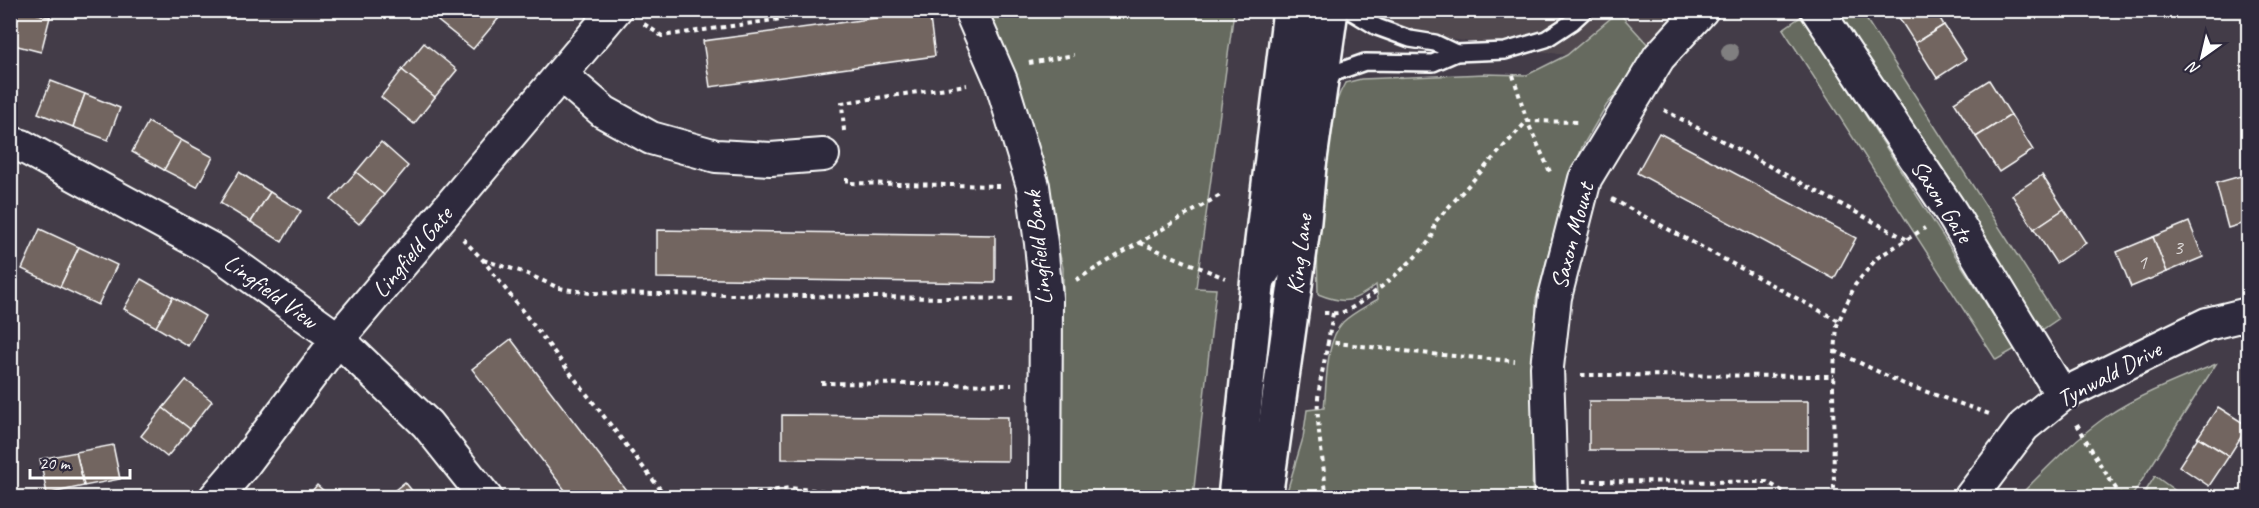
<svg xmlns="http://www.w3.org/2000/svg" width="2259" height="508" font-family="Caveat,sans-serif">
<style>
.built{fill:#51484f}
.green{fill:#666b5e;stroke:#b2b5ae;stroke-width:1.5}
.building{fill:#726560;stroke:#fff;stroke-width:1.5}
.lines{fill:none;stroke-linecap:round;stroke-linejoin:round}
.lane-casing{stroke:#fff;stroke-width:20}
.street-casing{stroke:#fff;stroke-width:36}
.secondary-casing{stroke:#fff;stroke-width:38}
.path{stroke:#fff;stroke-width:4;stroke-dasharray:4.5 4.5;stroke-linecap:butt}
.lane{stroke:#2f2a3d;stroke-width:15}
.street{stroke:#2f2a3d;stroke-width:32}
.secondary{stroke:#2f2a3d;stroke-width:33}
.tree{fill:#807f80}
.labels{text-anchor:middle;stroke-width:4.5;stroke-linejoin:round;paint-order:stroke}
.number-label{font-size:21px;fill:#dcd8d7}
.street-label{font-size:24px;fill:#fff;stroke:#2f2a3d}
</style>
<rect width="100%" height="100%" fill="#433c48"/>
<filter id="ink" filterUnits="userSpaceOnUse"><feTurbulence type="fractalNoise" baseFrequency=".0167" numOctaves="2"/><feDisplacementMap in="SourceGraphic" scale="12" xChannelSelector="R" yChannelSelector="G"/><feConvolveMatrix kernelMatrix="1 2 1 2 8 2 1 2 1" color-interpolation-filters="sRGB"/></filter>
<g filter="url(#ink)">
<!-- built -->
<polygon class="built" points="1374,11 1702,11 1659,57 1618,13 1567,55 1450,39 1405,29"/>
<!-- green -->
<g class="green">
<polygon points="986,11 1234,11 1196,288 1216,289 1193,497 1062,497 1063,268 1021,89"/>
<polygon points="1835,11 1861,11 2058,319 2039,332"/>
<path d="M 1618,12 L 1651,48 L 1606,106 L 1582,147 L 1553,236 L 1536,300 L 1532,497 L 1285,498 L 1303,438 L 1307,410 L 1324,408 C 1327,384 1325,341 1343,322 C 1352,313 1367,306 1378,299 L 1376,285 C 1354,302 1345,305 1318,294 C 1316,239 1318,130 1345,83 L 1361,79 L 1485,74 L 1527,75 L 1567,55 Z"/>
<polygon points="1802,16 2015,349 1996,360 1783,29"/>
<path d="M 2216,364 L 2132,496 L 2018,497 C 2046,469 2074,439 2107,416 C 2140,394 2180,379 2216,364 Z"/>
<polygon points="2155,476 2184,497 2142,497"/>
</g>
<!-- building -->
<g class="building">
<polygon points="11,10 24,10 50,17 41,52 10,44"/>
<polygon points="24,10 52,10 50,17"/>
<polygon points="446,10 489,10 498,19 473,49 438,21"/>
<polygon points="489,10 505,10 498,19"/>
<polygon points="1894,10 1935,10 1944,25 1915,43"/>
<polygon points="929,11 935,56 710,87 703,41"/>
<polygon points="1944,25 1966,59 1937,78 1915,43"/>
<polygon points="424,43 457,70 435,97 402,70"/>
<polygon points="402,70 435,97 414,124 381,97"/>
<polygon points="1989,80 2011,115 1976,137 1954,102"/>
<polygon points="51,81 85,94 73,127 38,113"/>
<polygon points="85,94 120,108 108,140 73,127"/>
<polygon points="2011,115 2033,150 1999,172 1976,137"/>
<polygon points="148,122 181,140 164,170 132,152"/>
<polygon points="1659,133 1856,238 1834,279 1637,173"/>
<polygon points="181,140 213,157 197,187 164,170"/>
<polygon points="381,142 408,166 384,195 356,172"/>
<polygon points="239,172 270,192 251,222 220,203"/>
<polygon points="356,172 384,195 359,224 331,200"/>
<polygon points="2248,174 2248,222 2228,228 2216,183"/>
<polygon points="2042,175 2064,209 2034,229 2012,195"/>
<polygon points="270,192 301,211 282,242 251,222"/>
<polygon points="2064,209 2086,243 2056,263 2034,229"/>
<polygon points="2189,222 2203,257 2167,272 2153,237"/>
<polygon points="40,229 79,247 60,287 22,269"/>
<polygon points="657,230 995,235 995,283 657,278"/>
<polygon points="2153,237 2167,272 2131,287 2117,252"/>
<polygon points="79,247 117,265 98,305 60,287"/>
<polygon points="141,279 173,297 156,327 124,309"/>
<polygon points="173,297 205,316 188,346 156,327"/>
<polygon points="511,339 632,498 571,498 472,369"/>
<polygon points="186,380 212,401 190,429 163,408"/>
<rect x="1589" y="401" width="219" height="49"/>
<polygon points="2218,407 2248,426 2229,456 2198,437"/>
<polygon points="163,408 190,429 167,457 141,436"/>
<polygon points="782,415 1008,417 1008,461 782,459"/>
<polygon points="2198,437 2229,456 2209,486 2179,466"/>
<polygon points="113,445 120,479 84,486 76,452"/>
<polygon points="76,452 84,486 47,494 40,459"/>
<polygon points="405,482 418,498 385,498"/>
<polygon points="317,485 332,498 306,498"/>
</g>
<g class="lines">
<!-- lane casing -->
<g class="lane-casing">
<g id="lane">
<polyline points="1349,10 1377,27 1410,39 1435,43 1456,53"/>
<polyline points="1326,86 1334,73 1365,62 1433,63 1456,53 1505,51 1546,39 1572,22 1585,10"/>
<polyline points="1265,285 1276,268 1311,22 1326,10"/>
</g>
</g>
<!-- street casing -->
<g class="street-casing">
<g id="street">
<polyline points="970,10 1001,81 1033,186 1041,243 1046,298 1045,498"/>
<polyline points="1817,10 1951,212 2062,395"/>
<polyline points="562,76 604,112 651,138 716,156 771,159 823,155"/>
<polyline points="10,143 22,146 217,252 338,339 427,424 486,498"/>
<polyline points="215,498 245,463 338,339 615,10"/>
<polyline points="1551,498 1547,367 1555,297 1585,179 1659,57 1702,10"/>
<polyline points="1970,498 2024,426 2062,395 2207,324 2248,314"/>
</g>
</g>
<!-- secondary casing -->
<g class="secondary-casing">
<g id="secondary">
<polyline points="1235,498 1260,258 1290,10"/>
<polyline points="1265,498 1304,221 1309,166 1331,10"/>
</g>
</g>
<!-- path -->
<g class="path">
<polyline points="644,24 662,36 844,10"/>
<polyline points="1029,63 1074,55"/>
<polyline points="1513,75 1527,121 1551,174"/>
<polyline points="1664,110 1906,239"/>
<polyline points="844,131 842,103 967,85"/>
<polyline points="847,178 847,183 1000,186"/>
<polyline points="1612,199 1839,321"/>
<polyline points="463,239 483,260 667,498"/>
<polyline points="1140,243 1225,278"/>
<polyline points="483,260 523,272 559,288 590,293 1014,299"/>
<polyline points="1076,280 1222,194"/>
<path d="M 1324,313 C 1330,313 1338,314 1343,312 C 1362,306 1424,254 1432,236 C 1434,232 1434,226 1435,222 L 1527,121 L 1580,122"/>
<polyline points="1333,313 1328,342 1430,354 1515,361"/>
<polyline points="1835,351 1904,384 1992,415"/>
<polyline points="1581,375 1834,376"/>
<polyline points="821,383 1012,385"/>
<polyline points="2077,424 2098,461 2122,498"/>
<polyline points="1583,481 1767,482 1794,498"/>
<polyline points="730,498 789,488 826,491 827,498"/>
<path d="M 1326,498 C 1325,464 1316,432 1318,398 C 1320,379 1325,360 1328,342"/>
<polyline points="1836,498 1834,490 1833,383 1837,325 1855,285 1877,258 1925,228"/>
</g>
<!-- lane -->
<use href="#lane" class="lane"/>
<!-- street -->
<use href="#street" class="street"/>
<!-- secondary -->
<use href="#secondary" class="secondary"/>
</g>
<!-- trees -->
<circle class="tree" cx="1730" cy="52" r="9"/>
</g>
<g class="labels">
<!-- number labels -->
<g class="number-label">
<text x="2178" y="254">3</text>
<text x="2142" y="269">1</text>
</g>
<!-- street labels -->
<g class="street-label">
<text transform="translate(1942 201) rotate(57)" y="8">Saxon Gate</text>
<text transform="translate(1572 236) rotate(-75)" y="8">Saxon Mount</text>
<text transform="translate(1038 248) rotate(-96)" y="8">Lingfield Bank</text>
<text transform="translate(412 252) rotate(-50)" y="8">Lingfield Gate</text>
<text transform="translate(1299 254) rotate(-83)" y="8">King Lane</text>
<text transform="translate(271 291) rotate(36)" y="8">Lingfield View</text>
<text transform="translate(2109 374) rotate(-28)" y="8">Tynwald Drive</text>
</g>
</g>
<!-- margin -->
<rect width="2259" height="508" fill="none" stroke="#2f2a3d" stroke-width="36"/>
<rect x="18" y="18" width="2223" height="472" fill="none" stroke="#fff" stroke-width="2" filter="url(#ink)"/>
<!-- north arrow -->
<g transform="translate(2202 57) rotate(214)" stroke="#2f2a3d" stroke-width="4.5" paint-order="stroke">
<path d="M0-4.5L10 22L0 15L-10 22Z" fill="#ffffff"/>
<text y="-9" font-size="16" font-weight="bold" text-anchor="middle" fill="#ffffff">N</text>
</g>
<!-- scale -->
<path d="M30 469v9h100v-9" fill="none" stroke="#ffffff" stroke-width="3"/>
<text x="39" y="469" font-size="18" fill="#ffffff" stroke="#2f2a3d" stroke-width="4.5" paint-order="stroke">20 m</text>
</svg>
